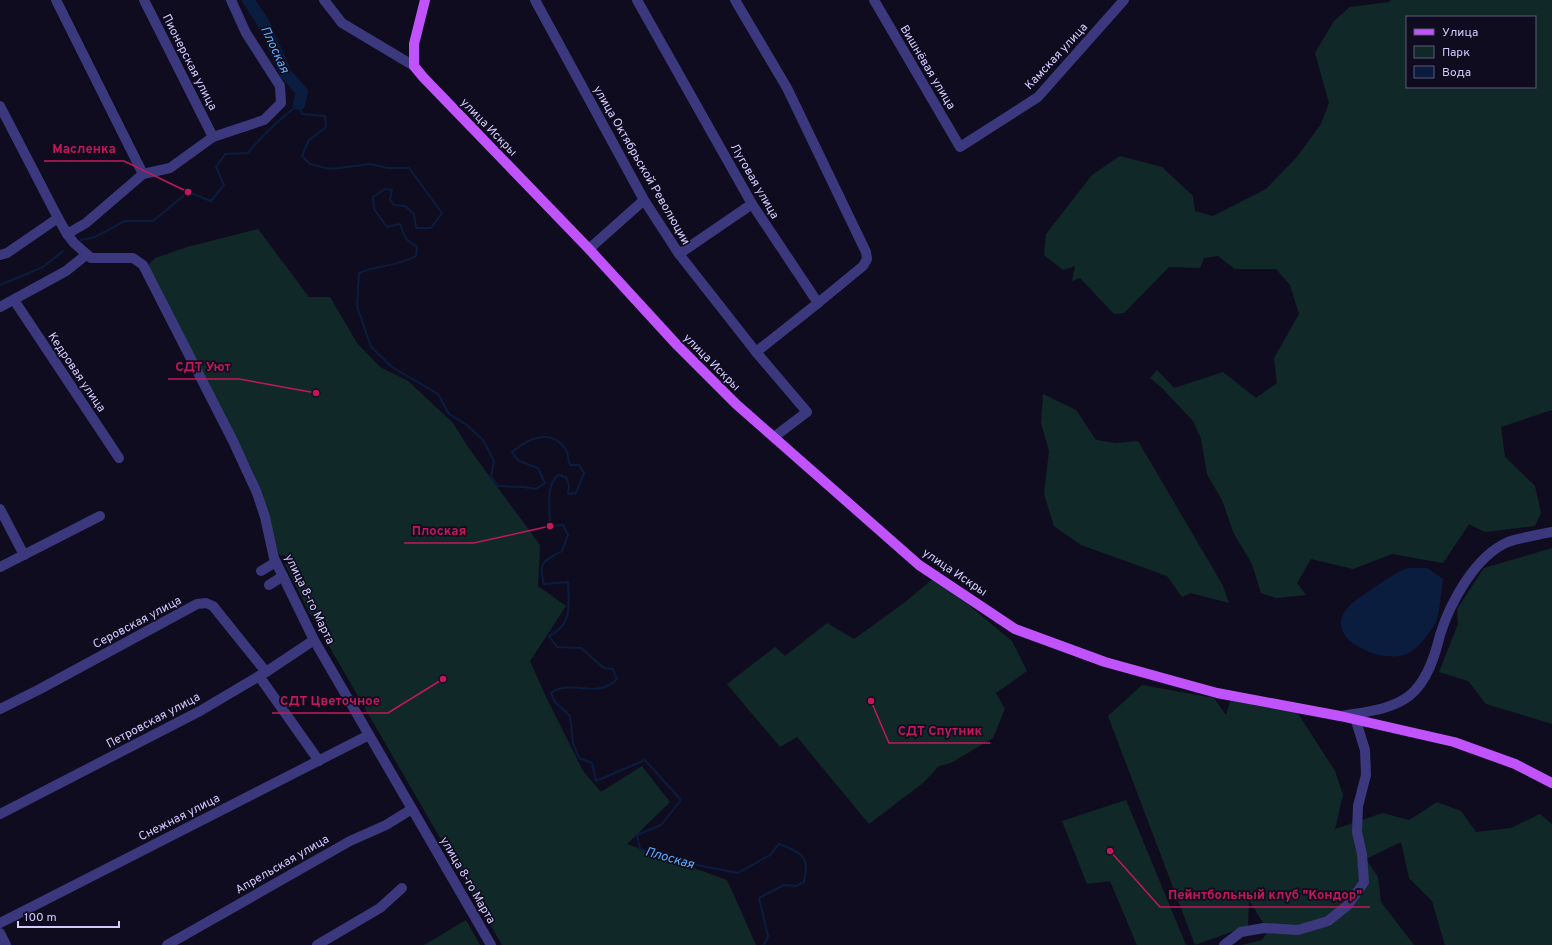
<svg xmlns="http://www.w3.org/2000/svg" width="1552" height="945" font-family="Overpass,sans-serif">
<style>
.green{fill:#102928;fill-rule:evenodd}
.water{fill:#0b1d3f}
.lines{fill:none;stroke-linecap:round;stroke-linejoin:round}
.stream{stroke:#0b1d3f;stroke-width:2}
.river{stroke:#0b1d3f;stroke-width:12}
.minor{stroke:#3c387d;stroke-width:10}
.major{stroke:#c153fd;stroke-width:10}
.labels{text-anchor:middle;stroke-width:3.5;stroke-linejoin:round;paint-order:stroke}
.street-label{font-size:12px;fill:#d2cbfe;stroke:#100c1f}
.water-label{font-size:13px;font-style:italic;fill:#5aaefd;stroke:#100c1f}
.leader{fill:none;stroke:#c2185b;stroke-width:1.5}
.callout-dot{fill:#c2185b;stroke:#100c1f;stroke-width:1.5}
.callout-label{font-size:13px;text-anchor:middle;font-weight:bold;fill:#c2185b;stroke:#100c1f;stroke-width:3.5;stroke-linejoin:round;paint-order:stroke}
</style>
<rect width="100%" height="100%" fill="#100c1f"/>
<!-- green -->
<g class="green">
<path d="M 1391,0 L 1552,0 L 1552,410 L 1501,427 L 1505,457 L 1535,486 L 1541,513 L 1535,526 L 1485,532 L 1469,524 L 1443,563 L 1392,554 L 1353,569 L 1311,559 L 1297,583 L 1306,595 L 1276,598 L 1261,593 L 1252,564 L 1233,532 L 1223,502 L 1207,474 L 1201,439 L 1193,421 L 1161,387 L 1150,378 L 1157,370 L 1174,388 L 1223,372 L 1256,398 L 1277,383 L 1274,358 L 1299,314 L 1290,285 L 1276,269 L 1235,269 L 1218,256 L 1204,258 L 1200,268 L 1169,267 L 1124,313 L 1114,314 L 1080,278 L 1072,281 L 1075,266 L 1063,270 L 1044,255 L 1046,234 L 1092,175 L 1120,156 L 1162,167 L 1193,196 L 1195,211 L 1213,216 L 1266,189 L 1296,158 L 1321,124 L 1329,103 L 1315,53 L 1334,21 L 1350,7 L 1389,2 ZM 1407,17 L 1535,17 L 1535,87 L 1407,87 Z"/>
<polygon points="258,229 309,297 330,297 357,343 380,367 408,381 453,423 468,447 540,545 538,586 566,606 530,661 546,697 583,771 601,792 642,766 670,802 627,844 727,880 756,945 502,945 307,608 285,564 290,557 279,555 263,494 250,465 146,267 155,258 187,247"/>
<polygon points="1043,394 1076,410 1096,440 1116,443 1138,441 1222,584 1229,603 1191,593 1182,597 1167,576 1081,545 1054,526 1044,494 1049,451 1041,423"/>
<polygon points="1552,548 1552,724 1486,704 1468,681 1439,672 1458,624 1457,609 1484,568"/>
<polygon points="935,577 1012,641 1027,671 996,693 1005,709 993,738 951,763 939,766 923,783 869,824 797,737 780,747 727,684 775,647 785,656 827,623 854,639 904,603"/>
<polygon points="1142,685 1214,698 1226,715 1231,699 1297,712 1335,771 1343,795 1335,829 1383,813 1409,820 1437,802 1461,811 1476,832 1511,828 1540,814 1552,824 1552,945 1445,945 1432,901 1409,878 1401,842 1366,859 1378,877 1381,902 1414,945 1242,945 1262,940 1268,931 1249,900 1248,926 1195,945 1108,716"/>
<polygon points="1126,800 1186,945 1137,945 1110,881 1087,884 1062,821"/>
<polygon points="466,920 480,945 424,945"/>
</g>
<!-- water -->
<path class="water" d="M 1408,568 L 1427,568 L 1443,579 C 1441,591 1440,614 1435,624 C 1428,635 1418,649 1406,654 C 1384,664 1327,641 1344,613 C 1350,602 1362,596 1372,589 C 1384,581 1394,573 1408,568 Z"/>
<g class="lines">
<!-- stream -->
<g class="stream">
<path d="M 81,240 L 95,237 L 125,221 L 153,221 L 188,192 L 211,201 L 224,185 L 216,167 L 225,154 L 248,153 C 263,134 280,119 299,104 L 302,114 L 325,116 L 326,127 L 309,140 L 302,156 L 310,164 L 330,169 L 371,164 L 387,168 L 409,168 L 442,213 L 431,228 L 416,228 L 414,214 L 405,206 L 394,205 L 390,200 L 392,190 L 385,189 L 373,197 L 374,209 L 387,227 L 400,224 L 406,239 L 417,247 L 416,256 C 398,266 378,265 359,273 L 357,306 L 371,347 L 392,367 L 438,394 L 449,414 L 467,425 L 483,440 L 494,461 L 491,476 L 498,486 L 524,487 L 536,489 L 545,483 L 538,468 L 519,461 L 512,452 C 527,439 552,427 566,450 C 568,453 568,460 570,465 L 579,465 L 584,473 L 576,493 L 568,494 L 569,486 L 566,477 L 558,475 C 545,486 550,511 550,526 L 563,525 L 568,535 L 562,551 C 543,562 538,561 544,584 L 568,582 C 569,604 573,625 549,636 L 557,647 L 581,648 L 604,668 L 613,669 L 617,679 C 597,700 572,678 551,693 L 555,702 L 570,716 L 573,743 L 579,758 L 592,763 L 596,781 L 645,760 L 681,800 L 661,825 L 637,835 L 640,849 L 697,865 L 738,873 L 770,855 L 779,844 C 803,853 810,857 804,882 L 796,886 L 784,885 L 759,898 L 768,936 L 764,945"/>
<polyline points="0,285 43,267 63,251"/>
</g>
<!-- river -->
<polyline class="river" points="248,0 263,22 286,74 302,92 299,104"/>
<!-- minor -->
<g class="minor">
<polyline points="56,0 143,174"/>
<polyline points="144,0 213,137"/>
<polyline points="324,0 342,23 414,66"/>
<polyline points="535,0 644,200 679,254 756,352 807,412 774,437"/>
<polyline points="637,0 752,204 818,303 756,352"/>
<polyline points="735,0 787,88 866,252 867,259 863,266 818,303"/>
<polyline points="874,0 960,147 1038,97 1124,0"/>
<polyline points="0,106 58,218"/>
<polyline points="67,234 74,243 91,258 133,258 143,265 233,441 257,493 265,517 274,558 314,640 491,945"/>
<polyline points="589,249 644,200"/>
<polyline points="679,254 752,204"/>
<polyline points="0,255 7,253 58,218 67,234 86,223 143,174 170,168 213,137 264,120 281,103 280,86 246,33 231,0"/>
<polyline points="14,300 119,458"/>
<polyline points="0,307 66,271 86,255"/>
<polyline points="0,509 24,555"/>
<polyline points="0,567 100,516"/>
<polyline points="261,571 276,562"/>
<polyline points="269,585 283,576"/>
<polyline points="259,676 319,761"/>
<polyline points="0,709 40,689 197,604 206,603 213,606 266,672"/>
<path d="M 1342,716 C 1364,712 1391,710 1409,696 C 1427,682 1435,656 1440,635 C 1450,603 1475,556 1508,542 C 1521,537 1538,535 1552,532"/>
<polyline points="0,814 200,711 266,672 314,640"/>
<polyline points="0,923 369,735"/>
<polyline points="0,933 6,945"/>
<polyline points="167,945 350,841 386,825 412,809"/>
<polyline points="317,945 380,908 402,888"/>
<polyline points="1224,945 1241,932 1264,928 1298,930 1328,921 1348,905 1364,882 1362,854 1357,832 1358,806 1366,775 1365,750 1356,721"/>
</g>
<!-- major -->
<polyline class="major" points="425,0 414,44 414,66 423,77 589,249 677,345 736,404 919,565 1015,629 1105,662 1217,693 1340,716 1454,742 1515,764 1552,783"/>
</g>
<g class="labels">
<!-- street labels -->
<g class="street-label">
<text transform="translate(1056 56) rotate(-47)" y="4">Камская улица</text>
<text transform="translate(190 62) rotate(63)" y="4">Пионерская улица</text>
<text transform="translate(928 67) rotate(59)" y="4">Вишнёвая улица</text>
<text transform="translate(489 127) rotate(46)" y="4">улица Искры</text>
<text transform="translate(642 165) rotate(60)" y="4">улица Октябрьской Революции</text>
<text transform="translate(755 181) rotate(60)" y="4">Луговая улица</text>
<text transform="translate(712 362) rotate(45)" y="4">улица Искры</text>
<text transform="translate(77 372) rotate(56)" y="4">Кедровая улица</text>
<text transform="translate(955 572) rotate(34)" y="4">улица Искры</text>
<text transform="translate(310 599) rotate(64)" y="4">улица 8-го Марта</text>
<text transform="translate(137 622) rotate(-28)" y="4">Серовская улица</text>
<text transform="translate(153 720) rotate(-28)" y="4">Петровская улица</text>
<text transform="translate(179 817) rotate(-27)" y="4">Снежная улица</text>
<text transform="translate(282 864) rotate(-30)" y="4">Апрельская улица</text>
<text transform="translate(468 880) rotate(60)" y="4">улица 8-го Марта</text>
</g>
<!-- water labels -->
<g class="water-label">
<text transform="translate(276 49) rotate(65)" y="5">Плоская</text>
<text transform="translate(670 857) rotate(16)" y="5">Плоская</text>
</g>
</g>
<!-- callouts -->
<path class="leader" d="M188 192L124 161H44M316 393L239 379H168M550 526L474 543H404M443 679L388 713H272M871 701L889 743H990M1110 851L1160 907H1370"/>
<g class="callout-dot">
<circle cx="188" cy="192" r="4"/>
<circle cx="316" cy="393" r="4"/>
<circle cx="550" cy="526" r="4"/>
<circle cx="443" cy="679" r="4"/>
<circle cx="871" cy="701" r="4"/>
<circle cx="1110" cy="851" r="4"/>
</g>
<g class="callout-label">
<text x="84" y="153">Масленка</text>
<text x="203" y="371">СДТ Уют</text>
<text x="439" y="535">Плоская</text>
<text x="330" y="705">СДТ Цветочное</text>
<text x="940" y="735">СДТ Спутник</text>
<text x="1265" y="899">Пейнтбольный клуб "Кондор"</text>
</g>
<!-- legend -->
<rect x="1406" y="16" width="130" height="72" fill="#100c1f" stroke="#5e5878"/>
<rect x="1414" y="29" width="20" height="6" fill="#c153fd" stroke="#5e5878"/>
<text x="1442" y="36" font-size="12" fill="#d2cbfe">Улица</text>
<rect x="1414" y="46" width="20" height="12" fill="#102928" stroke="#5e5878"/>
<text x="1442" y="56" font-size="12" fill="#d2cbfe">Парк</text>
<rect x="1414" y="66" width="20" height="12" fill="#0b1d3f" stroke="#5e5878"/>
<text x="1442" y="76" font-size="12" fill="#d2cbfe">Вода</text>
<!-- scale -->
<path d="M18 921v6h101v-6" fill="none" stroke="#d2cbfe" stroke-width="2"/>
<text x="24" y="921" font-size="12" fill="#d2cbfe" stroke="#100c1f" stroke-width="3" paint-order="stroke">100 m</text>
</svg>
